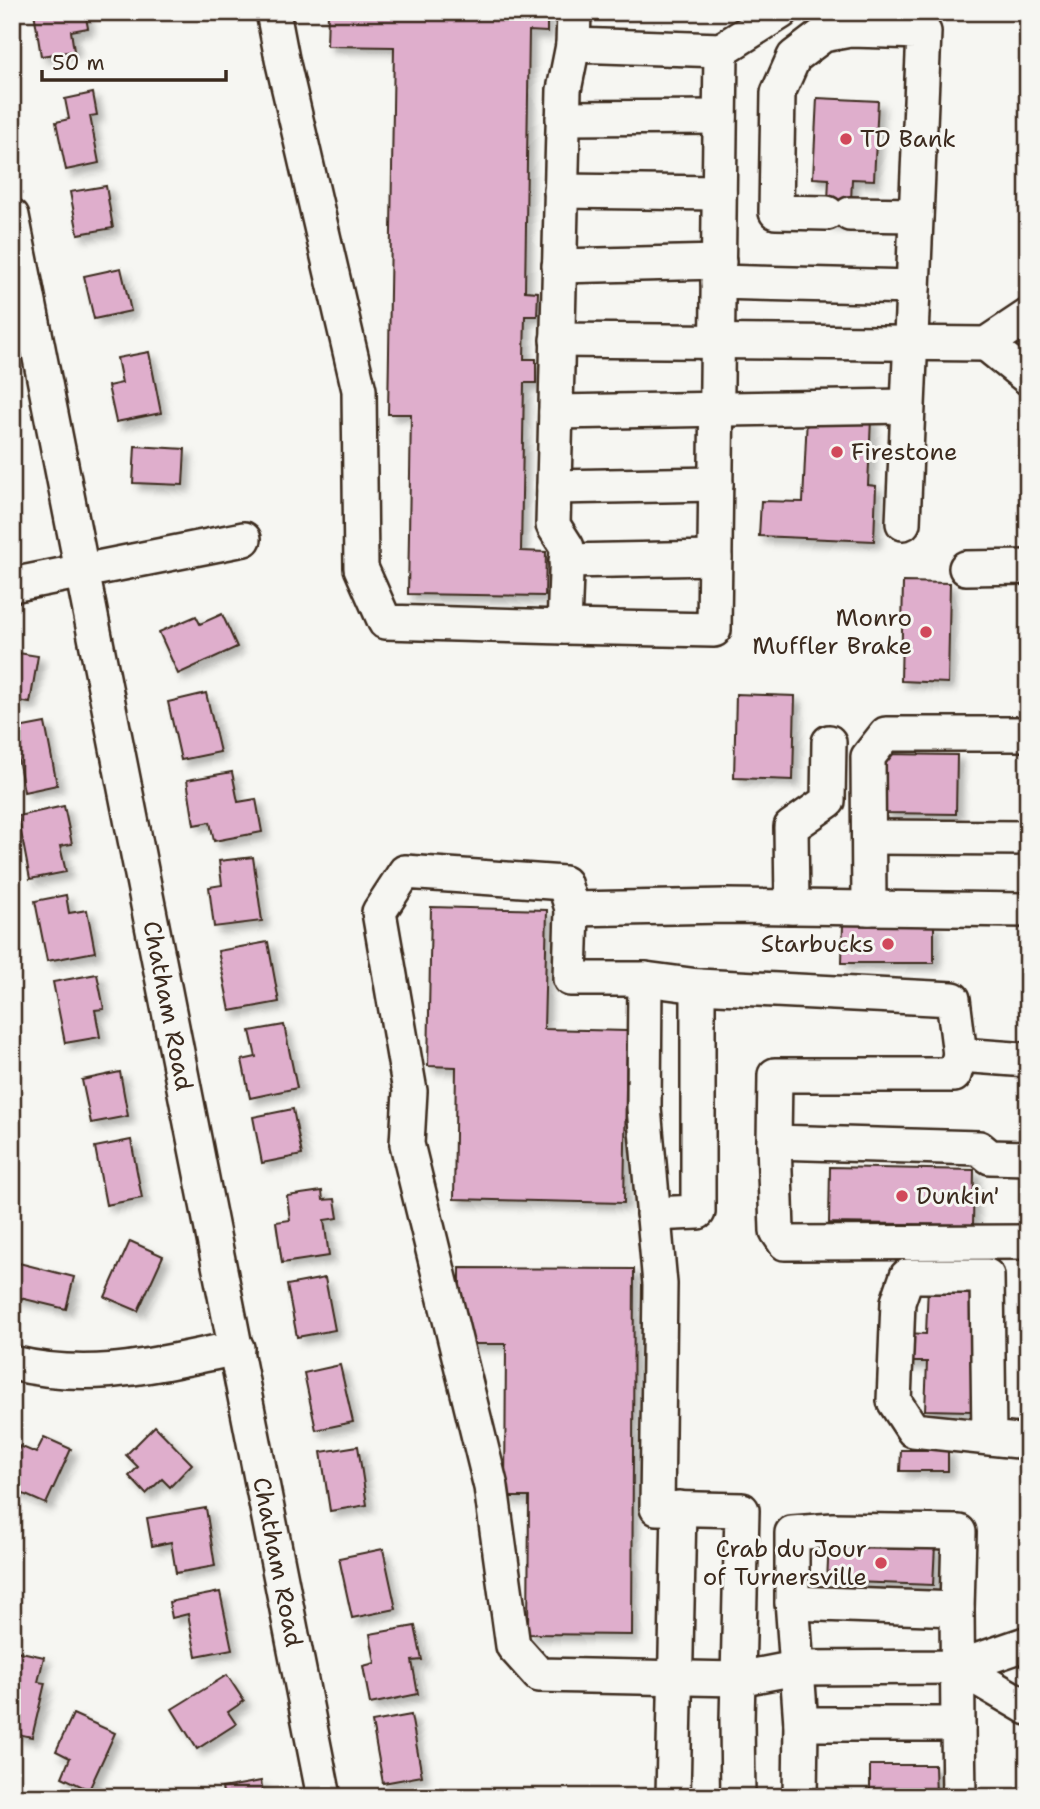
<svg xmlns="http://www.w3.org/2000/svg" width="1040" height="1809" font-family="'Shantell Sans',sans-serif">
<style>
.building{fill:#dfaecc;stroke:#3b2a1e;stroke-width:2;filter:url(#shadow)}
.lines{fill:none;stroke-linecap:round;stroke-linejoin:round}
.minor-casing{stroke:#3b2a1e;stroke-width:38}
.minor{stroke:#f6f6f2;stroke-width:33}
.poi-dot{fill:#d1495b;stroke:#f6f6f2;stroke-width:2.5}
.labels{text-anchor:middle;stroke-width:6;stroke-linejoin:round;paint-order:stroke}
.poi-label{font-size:24px;fill:#3b2a1e;stroke:#f6f6f2;text-anchor:start}
.street-label{font-size:24px;fill:#3b2a1e;stroke:#f6f6f2}
</style>
<defs>
<filter id="shadow"><feDropShadow dx="6" dy="6" stdDeviation="3.5" flood-color="#0004"/></filter>
</defs>
<rect width="100%" height="100%" fill="#f6f6f2"/>
<filter id="ink" filterUnits="userSpaceOnUse"><feTurbulence type="fractalNoise" baseFrequency=".0143" numOctaves="2"/><feDisplacementMap in="SourceGraphic" scale="14" xChannelSelector="R" yChannelSelector="G"/><feConvolveMatrix kernelMatrix="1 2 1 2 8 2 1 2 1" color-interpolation-filters="sRGB"/></filter>
<g filter="url(#ink)">
<!-- building -->
<g class="building">
<polygon points="34,12 85,12 88,28 71,31 74,51 41,56"/>
<polygon points="328,12 547,12 547,32 529,31 525,291 538,292 537,316 525,316 524,359 536,359 536,383 524,383 521,551 546,552 545,596 408,594 411,414 388,414 394,47 327,46"/>
<polygon points="93,93 97,115 90,116 99,163 66,170 56,122 69,119 65,99"/>
<polygon points="817,98 878,101 874,180 852,179 850,224 827,223 829,179 813,178"/>
<polygon points="106,186 113,228 78,234 70,192"/>
<polygon points="121,268 131,311 94,319 84,276"/>
<polygon points="149,352 161,413 116,422 108,386 122,383 117,358"/>
<polygon points="807,416 871,419 868,485 876,486 874,541 759,536 761,501 803,502"/>
<polygon points="135,446 185,449 183,485 133,483"/>
<polygon points="903,582 950,583 948,683 901,681"/>
<polygon points="222,614 237,647 178,674 159,632 196,616 200,624"/>
<polygon points="12,652 38,656 30,703 12,700"/>
<polygon points="206,693 220,752 181,760 168,702"/>
<polygon points="736,694 795,696 793,780 734,778"/>
<polygon points="45,723 57,785 24,792 13,729"/>
<polygon points="885,754 957,755 956,814 884,813"/>
<polygon points="232,772 238,802 256,799 262,832 214,841 210,822 194,825 187,780"/>
<polygon points="64,806 72,844 60,846 66,872 30,879 18,816"/>
<polygon points="253,857 262,921 214,927 209,887 222,885 219,861"/>
<polygon points="66,895 69,913 87,910 95,952 47,961 35,901"/>
<polygon points="431,907 547,910 544,1029 627,1031 624,1203 454,1199 456,1067 428,1066"/>
<polygon points="843,924 934,924 934,963 842,963"/>
<polygon points="268,942 279,1002 230,1011 218,951"/>
<polygon points="97,974 104,1009 95,1010 100,1037 65,1043 53,982"/>
<polygon points="284,1025 297,1088 250,1098 242,1060 256,1057 250,1031"/>
<polygon points="120,1072 128,1116 91,1123 82,1080"/>
<polygon points="293,1109 302,1155 262,1163 253,1117"/>
<polygon points="131,1140 142,1198 106,1205 95,1147"/>
<polygon points="830,1167 974,1170 973,1225 829,1223"/>
<polygon points="322,1191 323,1200 335,1199 338,1218 324,1220 329,1256 282,1263 276,1222 290,1220 287,1196"/>
<polygon points="130,1241 163,1256 138,1311 105,1297"/>
<polygon points="15,1262 74,1277 66,1309 12,1296"/>
<polygon points="460,1268 634,1269 632,1635 528,1634 529,1497 505,1497 506,1344 460,1344"/>
<polygon points="325,1278 335,1330 297,1337 287,1285"/>
<polygon points="928,1285 975,1286 972,1411 925,1410 927,1362 905,1362 906,1333 926,1334"/>
<polygon points="340,1365 353,1422 316,1430 304,1373"/>
<polygon points="155,1426 192,1464 170,1487 162,1479 146,1494 129,1476 138,1467 126,1455"/>
<polygon points="44,1437 71,1449 46,1504 12,1489 12,1462 20,1446 36,1453"/>
<polygon points="358,1446 367,1505 330,1511 321,1452"/>
<polygon points="901,1450 948,1450 948,1471 900,1471"/>
<polygon points="206,1508 215,1566 176,1573 171,1542 152,1546 147,1518"/>
<polygon points="829,1541 935,1545 933,1585 827,1581"/>
<polygon points="383,1549 396,1609 352,1618 339,1558"/>
<polygon points="220,1592 232,1649 196,1656 188,1614 172,1618 169,1602"/>
<polygon points="415,1626 422,1660 412,1661 418,1694 370,1704 363,1666 375,1663 370,1634"/>
<polygon points="12,1650 44,1657 38,1682 45,1683 32,1737 12,1733"/>
<polygon points="227,1675 244,1701 228,1712 236,1724 197,1749 172,1709"/>
<polygon points="73,1714 115,1733 89,1790 62,1777 70,1758 56,1751"/>
<polygon points="411,1715 422,1776 383,1783 372,1722"/>
<polygon points="870,1765 935,1765 936,1797 870,1797"/>
<polygon points="261,1781 264,1797 224,1797 222,1788"/>
</g>
<g class="lines">
<!-- minor casing -->
<g class="minor-casing">
<g id="minor">
<polyline points="273,12 282,59 359,390 361,568 385,622 564,627 567,547 553,525 564,90 573,45 721,50 781,12"/>
<polyline points="573,45 574,12"/>
<polyline points="563,118 720,117"/>
<polyline points="561,191 719,193"/>
<polyline points="827,213 776,212 778,93 794,57 823,35 850,30 924,32 903,523"/>
<polyline points="850,214 916,215"/>
<path id="s1" d="M 12,216 L 324,1797"/>
<polyline points="559,266 719,262"/>
<polyline points="718,282 913,287"/>
<polyline points="557,340 986,344 1028,316"/>
<polyline points="986,344 1028,378"/>
<polyline points="556,412 907,406"/>
<polyline points="554,487 716,484"/>
<polyline points="566,561 715,558"/>
<polyline points="966,568 1028,567"/>
<polyline points="12,585 244,539"/>
<polyline points="564,627 714,630 721,50"/>
<polyline points="869,837 1028,838"/>
<polyline points="792,907 791,827 828,801 829,742"/>
<polyline points="869,908 868,757 886,734 1028,734"/>
<polyline points="572,909 564,883 405,872 379,912 410,1091 407,1144 491,1487 513,1646 539,1675 738,1679 796,1668 958,1667 1028,1643"/>
<polyline points="645,979 698,986 953,999 960,1055"/>
<polyline points="1028,1060 960,1055 954,1075 775,1075 774,1142 979,1148 990,1157 1028,1158"/>
<polyline points="774,1142 777,1231 785,1243 1028,1242"/>
<polyline points="653,1214 698,1212 698,986"/>
<path d="M 12,1363 C 95,1383 156,1364 237,1348"/>
<polyline points="989,1438 987,1276 907,1276 898,1302 894,1401 913,1430 1028,1442"/>
<polyline points="792,1603 957,1609"/>
<polyline points="958,1667 1028,1708"/>
<polyline points="801,1724 792,1600 792,1533 833,1530 959,1532 957,1609 958,1728"/>
<polyline points="673,1797 679,1508"/>
<polyline points="738,1797 737,1720 742,1510 657,1508 660,1284 644,1108 645,979 570,979 572,909 725,906 1028,910"/>
<polyline points="800,1797 801,1724 949,1724 958,1728 959,1797"/>
</g>
</g>
<!-- minor -->
<use href="#minor" class="minor"/>
</g>
</g>
<!-- markers -->
<g class="poi-dot">
<circle cx="846" cy="139" r="7"/>
<circle cx="837" cy="452" r="7"/>
<circle cx="926" cy="632" r="7"/>
<circle cx="888" cy="944" r="7"/>
<circle cx="902" cy="1196" r="7"/>
<circle cx="881" cy="1563" r="7"/>
</g>
<g class="labels">
<!-- poi labels -->
<g class="poi-label">
<text x="860" y="147">TD Bank</text>
<text x="851" y="460">Firestone</text>
<text x="912" y="626" text-anchor="end">Monro<tspan x="912" dy="28">Muffler Brake</tspan></text>
<text x="874" y="952" text-anchor="end">Starbucks</text>
<text x="916" y="1204">Dunkin'</text>
<text x="867" y="1557" text-anchor="end">Crab du Jour<tspan x="867" dy="28">of Turnersville</tspan></text>
</g>
<!-- street labels -->
<g class="street-label">
<text dy="8" stroke="none"><textPath href="#s1" startOffset="805">Chatham Road</textPath></text>
<text dy="8" stroke="none"><textPath href="#s1" startOffset="1372">Chatham Road</textPath></text>
</g>
</g>
<!-- margin -->
<rect width="1040" height="1809" fill="none" stroke="#f6f6f2" stroke-width="42"/>
<rect x="21" y="21" width="998" height="1767" fill="none" stroke="#3b2a1e" stroke-width="2.5" filter="url(#ink)"/>
<!-- scale -->
<path d="M42 70v10h184v-10" fill="none" stroke="#3b2a1e" stroke-width="3.5"/>
<text x="52" y="70" font-size="21" fill="#3b2a1e" stroke="#f6f6f2" stroke-width="5" paint-order="stroke">50 m</text>
</svg>
